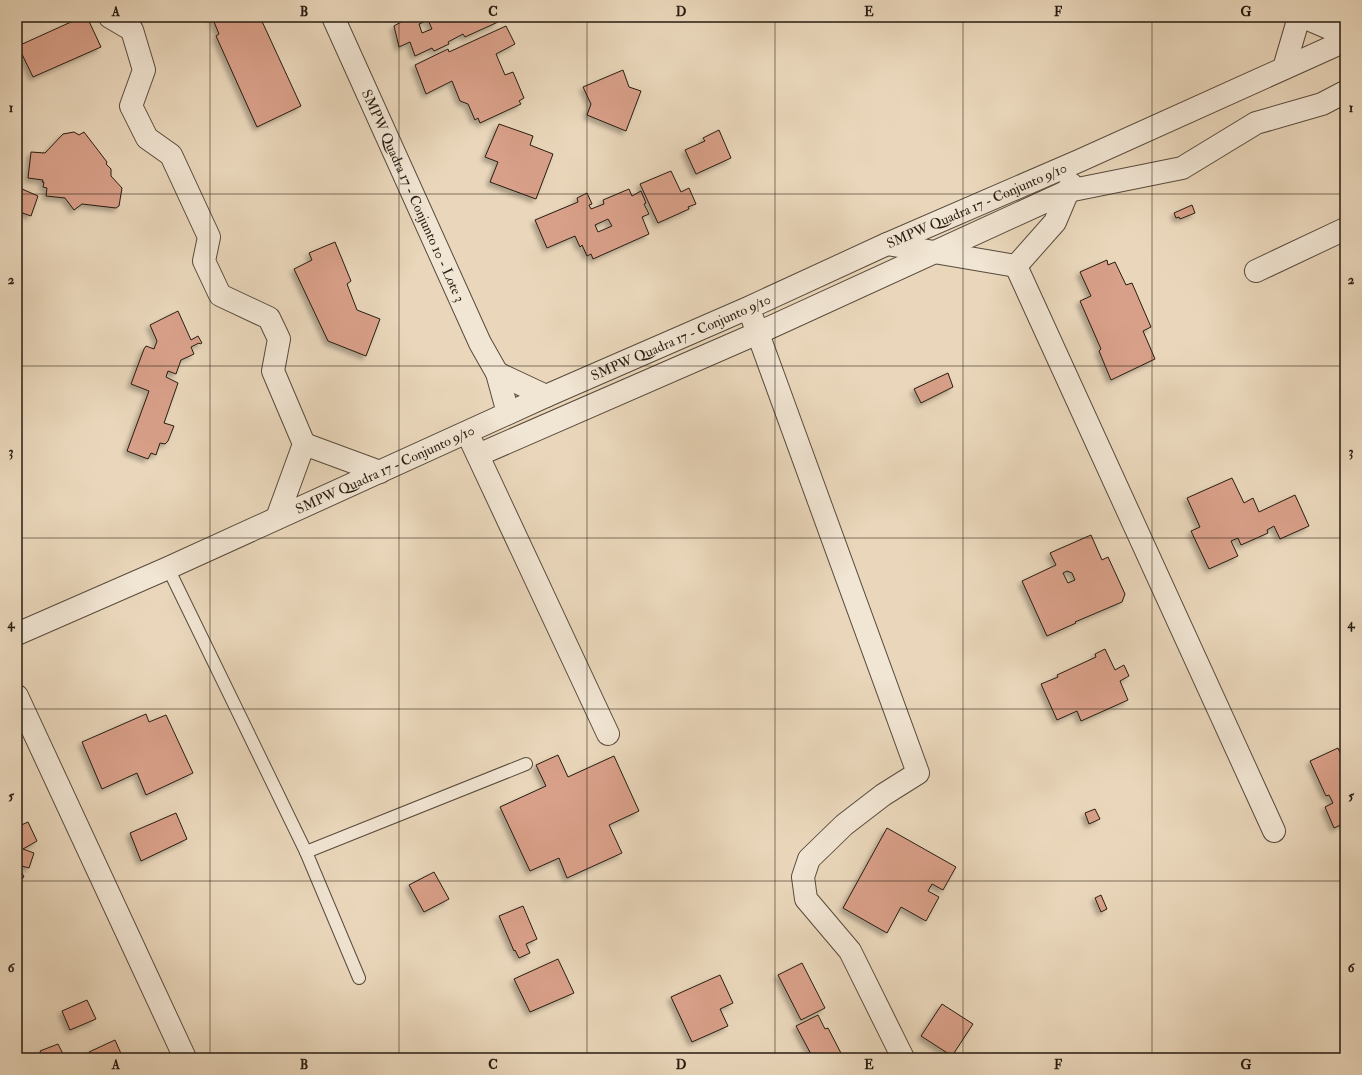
<svg xmlns="http://www.w3.org/2000/svg" width="1362" height="1075" font-family="'IM FELL Double Pica',serif">
<style>
.building{fill:#d9a089;stroke:#271c11;fill-rule:evenodd;filter:url(#shadow)}
.lines{fill:none;stroke-linecap:round;stroke-linejoin:round}
.service-casing{stroke:#584b3c;stroke-width:14}
.minor-casing{stroke:#584b3c;stroke-width:24}
.tertiary-casing{stroke:#584b3c;stroke-width:24}
.service{stroke:#f1e5d3;stroke-width:12}
.minor{stroke:#f1e5d3;stroke-width:22}
.tertiary{stroke:#f1e5d3;stroke-width:22}
.grid{fill:none;stroke:#271c11;stroke-width:1;stroke-opacity:0.55}
.labels{text-anchor:middle;stroke-width:4;stroke-linejoin:round;paint-order:stroke}
.street-label{font-size:14px;fill:#271c11;stroke:#f1e5d3}
.neatline{fill:none;stroke:#271c11;stroke-width:1.5}
.grid-label{font-size:13px;text-anchor:middle;font-weight:bold;fill:#271c11}
</style>
<defs>
<filter id="shadow"><feDropShadow dx="-3.5" dy="3.5" stdDeviation="2" flood-color="#0004"/></filter>
</defs>
<rect width="100%" height="100%" fill="#ead7bb"/>
<filter id="stains"><feTurbulence type="fractalNoise" baseFrequency=".005" numOctaves="4"/><feColorMatrix values="0 0 0 0 .2 0 0 0 0 .09 0 0 0 0 .02 0 0 0 .5 -.17"/></filter>
<radialGradient id="worn" r=".72"><stop offset=".6" stop-color="#630" stop-opacity="0"/><stop offset="1" stop-color="#630" stop-opacity=".3"/></radialGradient>
<!-- building -->
<g class="building">
<polygon points="82,17 87,17 101,47 33,77 18,46"/>
<polygon points="212,17 260,17 301,106 257,127 216,36 219,34"/>
<path d="M 407,17 L 496,17 L 498,22 L 465,37 L 463,34 L 448,42 L 449,44 L 434,51 L 432,48 L 415,56 L 410,42 L 399,47 L 394,26 L 408,18 ZM 428,20 L 432,29 L 422,33 L 419,24 Z"/>
<polygon points="506,26 515,44 496,54 505,75 513,72 524,98 519,101 521,104 480,123 478,118 475,120 468,104 460,101 452,81 426,94 415,65 448,49 449,52"/>
<polygon points="623,70 629,87 641,91 626,131 587,115 591,104 583,87"/>
<polygon points="499,124 533,136 530,145 553,154 536,199 490,182 498,162 485,157"/>
<polygon points="719,130 731,158 696,174 685,150 705,141 703,138"/>
<polygon points="74,132 79,135 84,132 107,162 106,164 111,169 111,176 122,188 119,206 116,208 82,204 74,210 65,198 46,196 47,188 43,187 44,182 42,182 43,180 28,178 31,152 45,153 63,134"/>
<polygon points="671,171 681,192 689,188 696,204 688,207 689,209 658,223 640,184"/>
<polygon points="17,177 22,189 38,196 31,216 17,211"/>
<path d="M 629,189 L 632,196 L 641,191 L 646,203 L 644,204 L 649,214 L 642,217 L 649,234 L 593,259 L 591,254 L 587,256 L 582,245 L 580,247 L 575,236 L 547,248 L 535,220 L 578,202 L 577,198 L 587,193 L 592,204 L 589,205 L 591,209 L 604,204 L 603,200 ZM 608,219 L 612,226 L 598,232 L 595,225 Z"/>
<polygon points="1192,205 1195,213 1180,219 1179,217 1176,218 1174,213"/>
<polygon points="335,242 351,281 347,284 357,310 380,319 366,356 328,341 294,269 312,260 309,253"/>
<polygon points="1107,260 1108,265 1115,262 1126,285 1132,283 1151,327 1143,331 1155,359 1111,380 1099,351 1101,349 1080,301 1091,296 1080,272"/>
<polygon points="178,311 191,340 198,336 202,343 200,344 199,343 191,347 194,354 181,360 176,374 168,371 166,377 178,383 164,423 174,426 168,441 165,444 160,443 156,455 151,453 148,459 127,451 149,391 131,384 144,349 146,346 154,349 157,341 150,325"/>
<polygon points="948,373 953,387 921,403 914,389"/>
<polygon points="1232,478 1244,503 1253,498 1259,512 1295,495 1309,526 1280,539 1274,526 1267,530 1268,533 1241,545 1238,538 1231,541 1238,556 1209,569 1191,531 1200,527 1187,498"/>
<path d="M 1091,535 L 1102,560 L 1108,557 L 1125,594 L 1122,602 L 1075,622 L 1076,623 L 1047,636 L 1022,581 L 1056,565 L 1050,553 ZM 1067,571 L 1072,573 L 1075,580 L 1068,583 L 1063,573 Z"/>
<polygon points="1105,649 1115,670 1124,665 1129,676 1120,681 1128,700 1081,721 1077,711 1057,720 1041,684 1058,677 1057,675 1096,657 1095,654"/>
<polygon points="146,714 149,722 166,715 193,773 146,795 137,773 102,789 82,742"/>
<polygon points="1338,748 1345,764 1345,823 1334,828 1325,807 1333,803 1329,795 1326,796 1310,761"/>
<polygon points="558,755 568,777 614,756 639,811 609,825 622,853 567,878 559,858 530,871 500,807 546,786 536,765"/>
<polygon points="1095,809 1100,819 1089,824 1085,813"/>
<polygon points="176,813 187,839 141,861 130,833"/>
<polygon points="28,822 37,841 23,849 34,853 29,868 18,865 24,877 17,881 17,827"/>
<polygon points="887,828 956,867 943,890 932,884 928,891 939,897 926,921 901,907 887,933 843,908"/>
<polygon points="434,872 449,899 424,912 409,885"/>
<polygon points="1101,895 1107,909 1101,912 1095,898"/>
<polygon points="523,906 537,939 526,944 530,953 519,958 515,950 514,951 499,916"/>
<polygon points="558,959 574,993 530,1012 514,979"/>
<polygon points="802,963 825,1008 801,1020 778,975"/>
<polygon points="720,975 733,1003 720,1009 728,1026 692,1042 671,997"/>
<polygon points="87,1000 96,1019 70,1030 62,1011"/>
<polygon points="942,1004 973,1024 952,1056 921,1036"/>
<polygon points="818,1015 825,1029 828,1028 843,1057 841,1058 813,1058 796,1026"/>
<polygon points="115,1040 123,1058 92,1058 89,1052"/>
<polygon points="58,1044 65,1058 44,1058 40,1051"/>
</g>
<g class="lines">
<!-- service casing -->
<g class="service-casing">
<g id="service">
<polyline points="168,568 306,852 359,978"/>
<polyline points="306,852 526,764"/>
</g>
</g>
<!-- minor casing -->
<g class="minor-casing">
<g id="minor">
<polyline points="110,17 132,30 144,70 131,106 147,138 171,155 209,237 204,261 220,295 269,318 279,339 273,371 304,444 277,518"/>
<path id="s1" d="M 333,17 L 480,343 L 497,373 L 508,413"/>
<polyline points="1303,17 1345,35"/>
<polyline points="1284,68 1299,17"/>
<polyline points="887,244 1016,266"/>
<polyline points="1016,266 1274,831"/>
<polyline points="1016,266 1055,222 1071,184"/>
<polyline points="1256,271 1345,229"/>
<polyline points="753,320 918,773 883,795 844,825 809,859 803,877 806,899 850,951 903,1058"/>
<polyline points="497,373 546,396"/>
<polyline points="472,443 608,734"/>
<polyline points="304,444 380,472"/>
<polyline points="478,455 758,333 1068,191 1182,168 1256,123 1322,104 1345,92"/>
<polyline points="17,696 185,1058"/>
</g>
</g>
<!-- tertiary casing -->
<g class="tertiary-casing">
<g id="tertiary">
<path id="s2" d="M 17,634 L 168,568 L 546,396 L 748,308 L 887,244 L 1081,160 L 1345,41"/>
</g>
</g>
<!-- service -->
<use href="#service" class="service"/>
<!-- minor -->
<use href="#minor" class="minor"/>
<!-- tertiary -->
<use href="#tertiary" class="tertiary"/>
</g>
<!-- grid -->
<path class="grid" d="M 210,17 L 210,1058M 399,17 L 399,1058M 587,17 L 587,1058M 775,17 L 775,1058M 963,17 L 963,1058M 1152,17 L 1152,1058M 17,194 L 1345,194M 17,366 L 1345,366M 17,538 L 1345,538M 17,709 L 1345,709M 17,881 L 1345,881"/>
<g class="labels">
<!-- street labels -->
<g class="street-label">
<text dy="5" stroke="none"><textPath href="#s1" startOffset="196">SMPW Quadra 17 - Conjunto 10 - Lote 3</textPath></text>
<text dy="5" stroke="none"><textPath href="#s2" startOffset="1051">SMPW Quadra 17 - Conjunto 9/10</textPath></text>
<text dy="5" stroke="none"><textPath href="#s2" startOffset="727">SMPW Quadra 17 - Conjunto 9/10</textPath></text>
<text dy="5" stroke="none"><textPath href="#s2" startOffset="403">SMPW Quadra 17 - Conjunto 9/10</textPath></text>
</g>
</g>
<!-- margin -->
<rect width="1362" height="1075" fill="none" stroke="#ead7bb" stroke-width="44"/>
<rect x="22" y="22" width="1318" height="1031" class="neatline"/>
<g class="grid-label">
<text x="116" y="16">A</text>
<text x="304" y="16">B</text>
<text x="493" y="16">C</text>
<text x="681" y="16">D</text>
<text x="869" y="16">E</text>
<text x="1058" y="16">F</text>
<text x="1246" y="16">G</text>
<text x="11" y="112">1</text>
<text x="1351" y="112">1</text>
<text x="11" y="284">2</text>
<text x="1351" y="284">2</text>
<text x="11" y="456">3</text>
<text x="1351" y="456">3</text>
<text x="11" y="628">4</text>
<text x="1351" y="628">4</text>
<text x="11" y="800">5</text>
<text x="1351" y="800">5</text>
<text x="11" y="972">6</text>
<text x="1351" y="972">6</text>
<text x="116" y="1069">A</text>
<text x="304" y="1069">B</text>
<text x="493" y="1069">C</text>
<text x="681" y="1069">D</text>
<text x="869" y="1069">E</text>
<text x="1058" y="1069">F</text>
<text x="1246" y="1069">G</text>
</g>
<rect width="100%" height="100%" filter="url(#stains)"/>
<rect width="100%" height="100%" fill="url(#worn)"/>
</svg>
